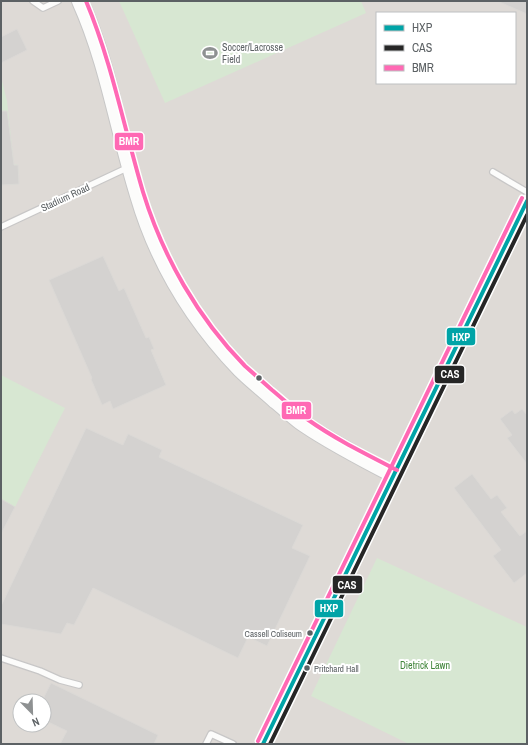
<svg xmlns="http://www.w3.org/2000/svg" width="528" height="745" font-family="'Archivo Narrow',sans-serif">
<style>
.education{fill:#dedad6;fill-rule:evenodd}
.green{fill:#d7e7d2}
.building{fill:#d4d2d0;stroke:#dbd9d6}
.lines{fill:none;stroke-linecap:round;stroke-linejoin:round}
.service-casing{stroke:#c8c7c7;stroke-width:8}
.tertiary-casing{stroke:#c8c7c7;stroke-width:16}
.secondary-casing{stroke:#c7c7c7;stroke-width:18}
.service{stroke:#fcfcfb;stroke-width:5.5}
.tertiary{stroke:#fcfcfb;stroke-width:14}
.secondary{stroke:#fcfcfb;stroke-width:16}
.bus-1-casing{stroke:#fff;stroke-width:7}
.bus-2-casing{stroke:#fff;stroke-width:7}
.bus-3-casing{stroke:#fff;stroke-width:7}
.bus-1{stroke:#00a4a7;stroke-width:4}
.bus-2{stroke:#262626;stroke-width:4}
.bus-3{stroke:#ff69b4;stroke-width:4}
.bus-dot{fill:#5c6164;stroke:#fff;stroke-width:1.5}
.labels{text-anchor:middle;stroke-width:4;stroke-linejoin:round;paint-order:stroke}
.bus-label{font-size:9px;fill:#5c6164;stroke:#fff;text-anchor:end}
.poi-label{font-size:10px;fill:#5c6164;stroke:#fff;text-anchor:start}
.street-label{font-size:10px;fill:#5c6164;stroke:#fff}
.park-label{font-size:10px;fill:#40853a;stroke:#fff}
.line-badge{stroke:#fff;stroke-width:1.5}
.badge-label{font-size:11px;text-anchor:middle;font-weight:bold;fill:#fff}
</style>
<rect width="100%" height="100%" fill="#eceae6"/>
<!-- education -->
<path class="education" d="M 1,1 L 527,1 L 527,744 L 1,744 ZM 377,13 L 515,13 L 515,83 L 377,83 ZM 20,701 L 44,701 L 44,725 L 20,725 Z"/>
<!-- green -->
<g class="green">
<polygon points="119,1 361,1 366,13 165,103"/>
<polygon points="1,77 7,101 14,164 18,165 19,184 1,185"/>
<polygon points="1,375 65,408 15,507 1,499"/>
<polygon points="377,558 527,627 527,744 409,744 311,696"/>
</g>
<!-- building -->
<g class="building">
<polygon points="497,1 527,1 527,14"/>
<polygon points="17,29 27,50 1,63 1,37"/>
<polygon points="1,111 7,111 14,165 18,165 19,184 1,185"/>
<polygon points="103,256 119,291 124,288 146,338 149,337 154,349 151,350 166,385 113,409 110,401 102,405 91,379 92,378 49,280"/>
<polygon points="522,409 527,415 527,464 507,438 512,435 500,419 512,410 515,414"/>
<polygon points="86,428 123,445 128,434 162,450 159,457 303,525 292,548 310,556 267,646 248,637 238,658 93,588 74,625 67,623 61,634 1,624 1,606"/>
<polygon points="472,474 491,499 497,495 507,508 501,512 520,536 527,531 527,573 514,583 493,556 501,550 454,488"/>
<polygon points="1,499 15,507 1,534"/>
<polygon points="51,683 158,735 154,744 60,744 67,731 44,720 44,697"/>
</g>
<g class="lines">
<!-- service casing -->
<g class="service-casing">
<g id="service">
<polyline points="33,1 43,8 58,1"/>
<polyline points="493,172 527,192"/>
<polyline points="1,227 129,167"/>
<polyline points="1,658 40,671 60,680 79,685"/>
<polyline points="206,744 211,734 233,744"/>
</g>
</g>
<!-- tertiary casing -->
<g class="tertiary-casing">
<polyline id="tertiary" points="394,475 527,201"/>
</g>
<!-- secondary casing -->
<g class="secondary-casing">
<path id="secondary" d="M 80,1 C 108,63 118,131 138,195 C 157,260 193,320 240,369 C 251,380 264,390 276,401 C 285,408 294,417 304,424 C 332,443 363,459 394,475 L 263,744"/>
</g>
<!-- service -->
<use href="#service" class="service"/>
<!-- tertiary -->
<use href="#tertiary" class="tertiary"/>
<!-- secondary -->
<use href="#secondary" class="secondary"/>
<!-- bus-1 casing -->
<g class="bus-1-casing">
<polyline id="bus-1" points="263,744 527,201"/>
</g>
<!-- bus-2 casing -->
<g class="bus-2-casing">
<polyline id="bus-2" points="270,744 527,215"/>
</g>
<!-- bus-3 casing -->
<g class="bus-3-casing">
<g id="bus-3">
<path d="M 86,1 C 112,63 124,128 143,192 C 163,257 198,318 245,366 C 254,374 263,382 272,390 C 284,400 295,410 307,419 C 335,439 366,454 397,470"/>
<polyline points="258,741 522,198"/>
</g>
</g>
<!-- bus-1 -->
<use href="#bus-1" class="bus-1"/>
<!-- bus-2 -->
<use href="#bus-2" class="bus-2"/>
<!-- bus-3 -->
<use href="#bus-3" class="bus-3"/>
</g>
<!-- icons -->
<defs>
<g id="stadium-bare" transform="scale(1.2)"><path d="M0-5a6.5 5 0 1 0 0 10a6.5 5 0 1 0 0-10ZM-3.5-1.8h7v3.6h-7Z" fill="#8e9192" stroke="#fff" stroke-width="2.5" paint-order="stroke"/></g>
</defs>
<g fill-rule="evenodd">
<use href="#stadium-bare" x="210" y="53"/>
</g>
<!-- markers -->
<g class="bus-dot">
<circle cx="259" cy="378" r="3.5"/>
<circle cx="310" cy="633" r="3.5"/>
<circle cx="307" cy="668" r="3.5"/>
</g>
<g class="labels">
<!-- bus labels -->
<g class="bus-label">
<text x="302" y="637">Cassell Coliseum</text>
<text x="314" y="672" text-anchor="start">Pritchard Hall</text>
</g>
<!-- poi labels -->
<g class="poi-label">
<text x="222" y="51">Soccer/Lacrosse<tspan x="222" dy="12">Field</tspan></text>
</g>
<!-- street labels -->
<g class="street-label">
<text transform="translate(65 197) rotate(-25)" y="4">Stadium Road</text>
</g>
<!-- park labels -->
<g class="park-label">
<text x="425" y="669">Dietrick Lawn</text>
</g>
</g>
<g class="line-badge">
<rect x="114" y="132" width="30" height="19" rx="4" fill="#ff69b4"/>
<rect x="446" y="327" width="30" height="19" rx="4" fill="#00a4a7"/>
<rect x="434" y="365" width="31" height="19" rx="4" fill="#262626"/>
<rect x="281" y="401" width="31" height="19" rx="4" fill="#ff69b4"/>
<rect x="332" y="575" width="31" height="19" rx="4" fill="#262626"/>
<rect x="314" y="599" width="30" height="19" rx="4" fill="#00a4a7"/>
</g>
<g class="badge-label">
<text x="129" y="145">BMR</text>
<text x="461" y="341">HXP</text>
<text x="450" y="378">CAS</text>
<text x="296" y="414">BMR</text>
<text x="347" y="589">CAS</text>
<text x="329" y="612">HXP</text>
</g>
<!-- border -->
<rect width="528" height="745" fill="none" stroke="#5c6164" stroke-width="4"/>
<!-- legend -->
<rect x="376" y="12" width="140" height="72" fill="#ffffff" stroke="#bec0c1"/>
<rect x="384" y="25" width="20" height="6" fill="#00a4a7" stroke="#bec0c1"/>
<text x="412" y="32" font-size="12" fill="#5c6164">HXP</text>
<rect x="384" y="45" width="20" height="6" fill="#262626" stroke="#bec0c1"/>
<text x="412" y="52" font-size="12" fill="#5c6164">CAS</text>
<rect x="384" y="65" width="20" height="6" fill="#ff69b4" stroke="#bec0c1"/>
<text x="412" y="72" font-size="12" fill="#5c6164">BMR</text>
<!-- north arrow -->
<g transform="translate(32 713) rotate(157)"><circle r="19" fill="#ffffff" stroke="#bec0c1"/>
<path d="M0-3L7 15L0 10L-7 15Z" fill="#8e9192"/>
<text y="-6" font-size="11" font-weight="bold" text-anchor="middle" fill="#5c6164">N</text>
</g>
</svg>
